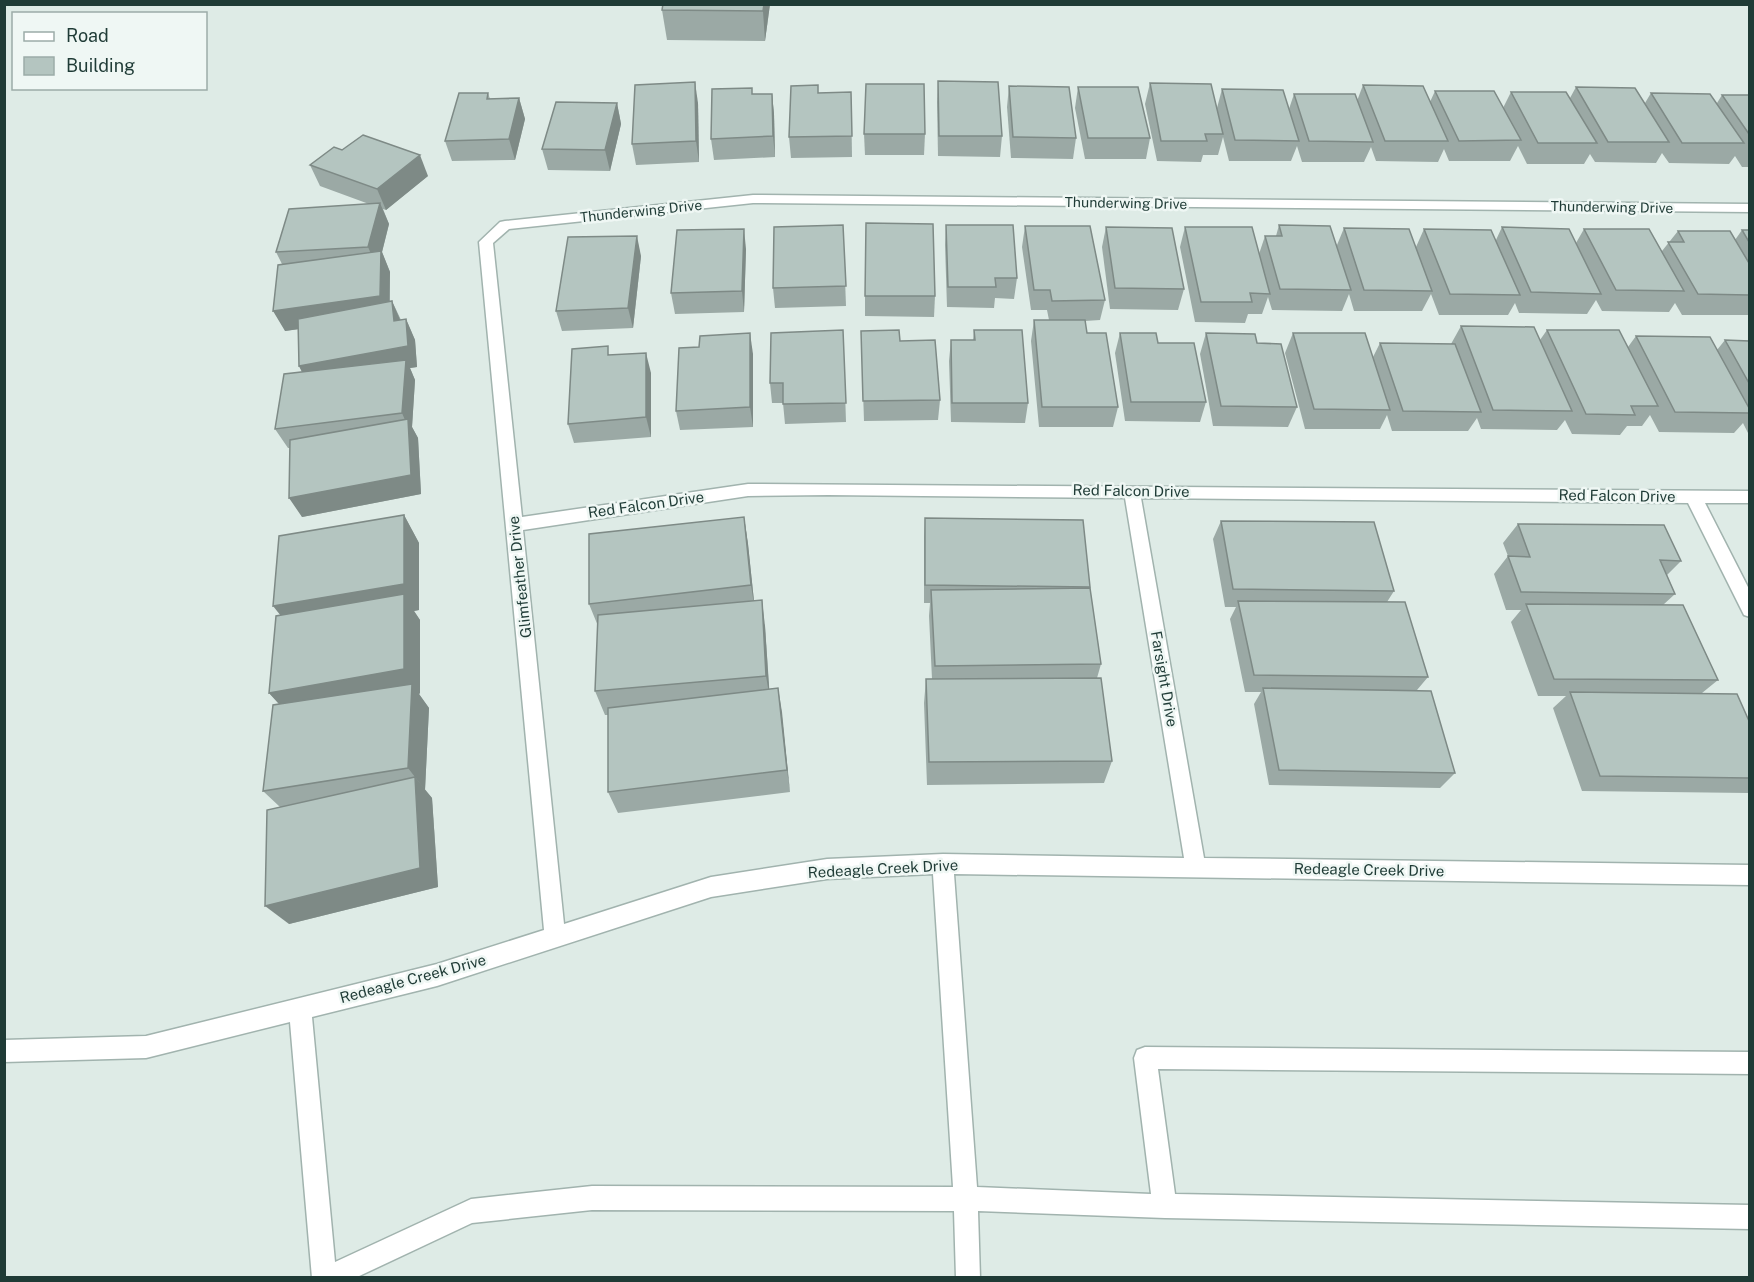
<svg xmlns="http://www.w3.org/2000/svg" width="1754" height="1282" font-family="'Public Sans',sans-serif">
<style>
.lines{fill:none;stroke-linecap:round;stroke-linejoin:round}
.minor-casing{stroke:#a1b3ae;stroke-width:3}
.minor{fill:#fff;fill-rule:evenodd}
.wall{fill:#9ba9a5}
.shaded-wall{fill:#7e8a86}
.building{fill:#b4c5c0;stroke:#7e8a86;stroke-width:1.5}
.labels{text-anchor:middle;stroke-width:5;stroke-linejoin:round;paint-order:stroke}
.far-street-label{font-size:14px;fill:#1f3b36;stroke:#eff7f4}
.street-label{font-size:15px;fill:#1f3b36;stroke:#eff7f4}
</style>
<rect width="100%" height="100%" fill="#deebe6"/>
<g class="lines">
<!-- minor casing -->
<g class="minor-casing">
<path id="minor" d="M 753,195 L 1750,204 L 1750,212 L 753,203 L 509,229 L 493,243 L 522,517 L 748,484 L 1750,491 L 1750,503 L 1705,503 L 1750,591 L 1750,617 L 1744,615 L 1688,503 L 1141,498 L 1204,858 L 1750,865 L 1750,885 L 954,874 L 977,1187 L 1151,1194 L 1134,1058 L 1137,1050 L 1145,1047 L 1750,1052 L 1750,1074 L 1158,1069 L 1175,1194 L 1750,1205 L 1750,1229 L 1165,1218 L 978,1211 L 980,1278 L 956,1278 L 954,1211 L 592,1210 L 472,1223 L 355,1278 L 312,1278 L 290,1022 L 146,1058 L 4,1062 L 4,1040 L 146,1036 L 437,964 L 544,930 L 479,242 L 500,222 L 505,221 ZM 828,495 L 1125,498 L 1184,858 L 943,854 L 827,859 L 711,877 L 564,924 L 523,530 L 748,496 ZM 933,874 L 953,1187 L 592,1186 L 471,1199 L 335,1262 L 312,1017 L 437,986 L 711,897 L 827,879 Z"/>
</g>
<!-- minor -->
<use href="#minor" class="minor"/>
</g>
<!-- wall -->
<g class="wall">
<polygon points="663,4 770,4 765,41 667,40 662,10"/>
<polygon points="938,81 1002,136 1000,157 938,156 937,102"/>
<polygon points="1150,83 1217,108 1222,89 1289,109 1294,94 1357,101 1363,85 1430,102 1435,91 1503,108 1511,92 1570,98 1576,87 1645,103 1651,93 1717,103 1722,95 1749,95 1749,167 1742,167 1735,156 1729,164 1669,163 1662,153 1656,163 1595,162 1590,154 1584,164 1527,164 1518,146 1510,161 1449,161 1444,149 1438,162 1376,161 1371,147 1364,162 1302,162 1297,146 1291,161 1229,161 1223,137 1218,155 1203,155 1201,162 1157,161 1145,104"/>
<polygon points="1009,86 1076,138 1073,159 1011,158 1007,107"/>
<polygon points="1078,87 1150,138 1146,159 1085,159 1075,108"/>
<polygon points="851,92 852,157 791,158 789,137 818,93"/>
<polygon points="488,93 490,99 519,98 525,119 515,160 452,161 445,141"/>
<polygon points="753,94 772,94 774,114 775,157 714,160 711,139"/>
<polygon points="617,103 621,124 610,171 548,170 542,149"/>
<polygon points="698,103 699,162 636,165 632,144"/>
<polygon points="864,134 925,134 924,155 865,155"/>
<polygon points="310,165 428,176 386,210 383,209 389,224 382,252 390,272 390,302 392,301 401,320 406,319 415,340 417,367 410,368 415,380 412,427 418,438 421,494 302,517 290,448 288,448 275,429 302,372 299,366 298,329 285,331 282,264 276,252 369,204 320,186"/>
<polygon points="843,225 846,306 775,308 773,288"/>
<polygon points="946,225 1017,278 1014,299 995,298 994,308 947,307 945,245"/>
<polygon points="1279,225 1337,245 1344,228 1416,247 1424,229 1496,240 1502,227 1576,243 1584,229 1662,251 1678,231 1735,240 1742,230 1749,230 1749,315 1682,315 1675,303 1669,312 1602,311 1596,300 1587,314 1519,313 1515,303 1508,315 1439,315 1431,294 1422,311 1354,311 1349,294 1342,311 1272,310 1268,297 1262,314 1248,314 1245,323 1195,322 1180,247 1185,227 1259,254 1265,236 1276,236"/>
<polygon points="1025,226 1105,300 1100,320 1085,321 1087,333 1118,407 1113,427 1039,427 1031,341 1034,320 1049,320 1047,310 1031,310 1022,247"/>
<polygon points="1106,227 1184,289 1178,310 1110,309 1102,247"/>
<polygon points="746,249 744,312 675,314 671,293"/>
<polygon points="641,256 633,328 562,331 556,311"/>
<polygon points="865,296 935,296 934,317 865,316"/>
<polygon points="1461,326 1540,340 1547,330 1628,347 1636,336 1717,350 1725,340 1749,341 1749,435 1743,423 1734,433 1659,432 1650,415 1642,426 1627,426 1620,435 1572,434 1565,420 1557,430 1481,429 1477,418 1468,431 1392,431 1387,415 1380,429 1305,429 1285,353 1293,333 1373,357 1380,343 1451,344"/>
<polygon points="843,330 846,422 785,424 783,403 772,403 770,383"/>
<polygon points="974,330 1028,403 1025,423 951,422 949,361 951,340 973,340"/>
<polygon points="861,331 900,341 940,400 938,420 864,421"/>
<polygon points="1120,333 1158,343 1206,402 1200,422 1125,421 1115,353"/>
<polygon points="1206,333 1257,343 1297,407 1288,427 1213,426 1200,354"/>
<polygon points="753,354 753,427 680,430 676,411"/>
<polygon points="610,355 651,373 651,437 574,443 568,424"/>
<polygon points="404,515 419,543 419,610 414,611 420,620 420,693 419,694 429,708 425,790 432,798 438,887 289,924 280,807 263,791 279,704 269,693"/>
<polygon points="744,517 748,544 754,601 765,626 769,689 778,688 790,792 618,813 608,792 608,715 605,715 595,691 598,626 589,604"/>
<polygon points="925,518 1090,587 1101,664 1097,678 1112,761 1104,783 927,785 924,703 926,679 932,679 929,616 930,603 924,603 924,537"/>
<polygon points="1221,521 1394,591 1387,602 1428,677 1417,690 1455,773 1440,788 1269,785 1254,704 1261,692 1245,692 1230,619 1236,607 1225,607 1213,539"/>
<polygon points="1518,524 1681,561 1667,575 1675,594 1663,605 1718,680 1702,693 1749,721 1749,793 1582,791 1553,708 1566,696 1538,696 1511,622 1521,610 1506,610 1494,574 1508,556 1503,543"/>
</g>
<!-- shaded-wall -->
<g class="shaded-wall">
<polygon points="764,4 770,4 765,41 763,11"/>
<polygon points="695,82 698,103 699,162 696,141"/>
<polygon points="772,94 774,114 775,157 773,136"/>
<polygon points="519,98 525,119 515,160 509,139"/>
<polygon points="617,103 621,124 610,171 605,150"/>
<polygon points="420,155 428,176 386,210 377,189"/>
<polygon points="380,203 389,224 382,252 390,272 389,317 285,331 273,311 377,267 368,247"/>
<polygon points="744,229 746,249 744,312 742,291"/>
<polygon points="637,236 641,256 633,328 628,308"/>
<polygon points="392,301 401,322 394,321"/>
<polygon points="406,319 415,340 417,367 410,368 415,380 412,427 418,438 421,494 302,517 289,498 408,427 402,413 310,387 299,366"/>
<polygon points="750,333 753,354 753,427 750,407"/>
<polygon points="646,353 651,373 651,437 646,417"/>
<polygon points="404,515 419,543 419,610 414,611 420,620 420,693 419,694 429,708 425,790 408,768 291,717 269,693 293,631 273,606"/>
<polygon points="744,517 748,544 755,611 751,585"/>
<polygon points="762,600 765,626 770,700 766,676"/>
<polygon points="778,688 782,712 790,792 787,770"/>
<polygon points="415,777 432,798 438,887 289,924 265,906"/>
</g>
<!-- building -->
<g class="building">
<polygon points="663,4 764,4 763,11 662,10"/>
<polygon points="938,81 998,82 1002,136 939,136"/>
<polygon points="695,82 696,141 632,144 635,85"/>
<polygon points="1150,83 1211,84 1223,134 1205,134 1207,141 1161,141"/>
<polygon points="866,84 924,84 925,134 864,134"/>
<polygon points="818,85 818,93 851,92 852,136 789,137 791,86"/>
<polygon points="1363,85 1423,86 1448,141 1385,141"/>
<polygon points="1009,86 1069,87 1076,138 1013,137"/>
<polygon points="1078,87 1138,87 1150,138 1088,138"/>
<polygon points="1576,87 1635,88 1669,142 1608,142"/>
<polygon points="752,88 752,94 772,94 773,136 711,139 712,89"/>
<polygon points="1222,89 1283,90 1299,141 1235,140"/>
<polygon points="1435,91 1494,91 1521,140 1459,141"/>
<polygon points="1511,92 1566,92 1597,143 1538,143"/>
<polygon points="459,93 488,93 487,99 519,98 509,139 445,141"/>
<polygon points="1651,93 1710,94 1744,143 1682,143"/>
<polygon points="1294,94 1355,94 1373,142 1309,141"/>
<polygon points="1722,95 1749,95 1749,134"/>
<polygon points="556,102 617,103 605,150 542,149"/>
<polygon points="363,135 420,155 377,189 310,165 334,147 342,150"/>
<polygon points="380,203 368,247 276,252 289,209"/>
<polygon points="866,223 933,224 935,296 865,296"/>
<polygon points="843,225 846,286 773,288 774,227"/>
<polygon points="946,225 1013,225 1017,278 995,278 996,287 948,287"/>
<polygon points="1279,225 1330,226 1351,290 1280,289 1265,236 1282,236"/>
<polygon points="1025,226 1090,226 1105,300 1052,301 1050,290 1034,290"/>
<polygon points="1106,227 1172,228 1184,289 1115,288"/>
<polygon points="1185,227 1252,227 1270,294 1250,293 1252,302 1201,302"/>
<polygon points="1502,227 1569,229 1601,294 1531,292"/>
<polygon points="1344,228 1409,229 1432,291 1364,290"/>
<polygon points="744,229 742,291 671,293 677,230"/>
<polygon points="1424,229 1491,230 1520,295 1450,294"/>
<polygon points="1584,229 1649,229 1684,291 1616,290"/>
<polygon points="1742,230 1749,230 1749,242"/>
<polygon points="1678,231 1730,231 1749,263 1749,295 1698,294 1668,242 1684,242"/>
<polygon points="637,236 628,308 556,311 568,237"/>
<polygon points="381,251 380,296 273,311 278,265"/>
<polygon points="392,301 394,321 406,319 408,346 299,366 298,319"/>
<polygon points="1034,320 1085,320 1087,333 1106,333 1118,407 1042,407"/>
<polygon points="1461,326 1534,327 1572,411 1493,410"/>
<polygon points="843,330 846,403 783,404 783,383 770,383 771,333"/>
<polygon points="899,330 900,341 935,340 940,400 863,401 861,331"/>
<polygon points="974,330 1022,330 1028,403 952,403 951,340 975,340"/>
<polygon points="1547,330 1619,330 1658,406 1631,406 1635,415 1586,414"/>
<polygon points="750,333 750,407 676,411 679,348 699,347 700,336"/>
<polygon points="1120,333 1156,333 1158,343 1194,343 1206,402 1131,402"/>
<polygon points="1206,333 1255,334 1257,343 1281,344 1297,407 1221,406"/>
<polygon points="1293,333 1365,333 1390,410 1314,409"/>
<polygon points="1636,336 1710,337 1749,408 1749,413 1675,412"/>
<polygon points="1725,340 1749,341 1749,383"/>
<polygon points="1380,343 1455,344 1481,412 1403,411"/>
<polygon points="608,346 608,355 646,353 646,417 568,424 572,349"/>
<polygon points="406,360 402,413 275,429 284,374"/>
<polygon points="408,419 411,475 289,498 290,440"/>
<polygon points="404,515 404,584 273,606 279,536"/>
<polygon points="744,517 751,585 589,604 589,534"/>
<polygon points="925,518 1083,520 1090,587 925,585"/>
<polygon points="1221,521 1374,522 1394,591 1233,589"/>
<polygon points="1518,524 1664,525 1681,561 1660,560 1675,594 1521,592 1508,556 1530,557"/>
<polygon points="1090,588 1101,664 935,666 931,590"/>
<polygon points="404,594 404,669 269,693 276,616"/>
<polygon points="762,600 766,676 595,691 598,615"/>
<polygon points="1238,601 1405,602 1428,677 1254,675"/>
<polygon points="1526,604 1683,605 1718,680 1554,679"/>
<polygon points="1101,678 1112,761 929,762 926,679"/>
<polygon points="412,684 408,768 263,791 273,705"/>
<polygon points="778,688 787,770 608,792 608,708"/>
<polygon points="1263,688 1431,691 1455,773 1279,770"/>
<polygon points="1570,692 1737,694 1749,721 1749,778 1600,776"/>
<polygon points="415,777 420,868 265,906 267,810"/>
</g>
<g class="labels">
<!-- far-street labels -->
<g class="far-street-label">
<text transform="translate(1126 203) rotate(1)" y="5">Thunderwing Drive</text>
<text transform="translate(1612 207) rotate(1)" y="5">Thunderwing Drive</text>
<text transform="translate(641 211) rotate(-6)" y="5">Thunderwing Drive</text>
</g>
<!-- street labels -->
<g class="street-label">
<text transform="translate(1131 491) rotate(1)" y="5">Red Falcon Drive</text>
<text transform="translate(1617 496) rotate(1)" y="5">Red Falcon Drive</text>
<text transform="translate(646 505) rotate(-8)" y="5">Red Falcon Drive</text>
<text transform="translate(520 577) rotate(-96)" y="5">Glimfeather Drive</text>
<text transform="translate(1164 679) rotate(80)" y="5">Farsight Drive</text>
<text transform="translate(883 869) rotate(-3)" y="5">Redeagle Creek Drive</text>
<text transform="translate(1369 870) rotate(1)" y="5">Redeagle Creek Drive</text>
<text transform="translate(413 979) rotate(-15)" y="5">Redeagle Creek Drive</text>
</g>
</g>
<!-- border -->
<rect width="1754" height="1282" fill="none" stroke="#1f3b36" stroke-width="12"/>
<!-- legend -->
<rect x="12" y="12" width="195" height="78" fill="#eff7f4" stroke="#9caca8" stroke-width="1.5"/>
<rect x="24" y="32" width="30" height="9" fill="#ffffff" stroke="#9caca8" stroke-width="1.5"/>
<text x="66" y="42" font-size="18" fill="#1f3b36">Road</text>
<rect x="24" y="57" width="30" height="18" fill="#b4c5c0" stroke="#9caca8" stroke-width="1.5"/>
<text x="66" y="72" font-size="18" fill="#1f3b36">Building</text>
</svg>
